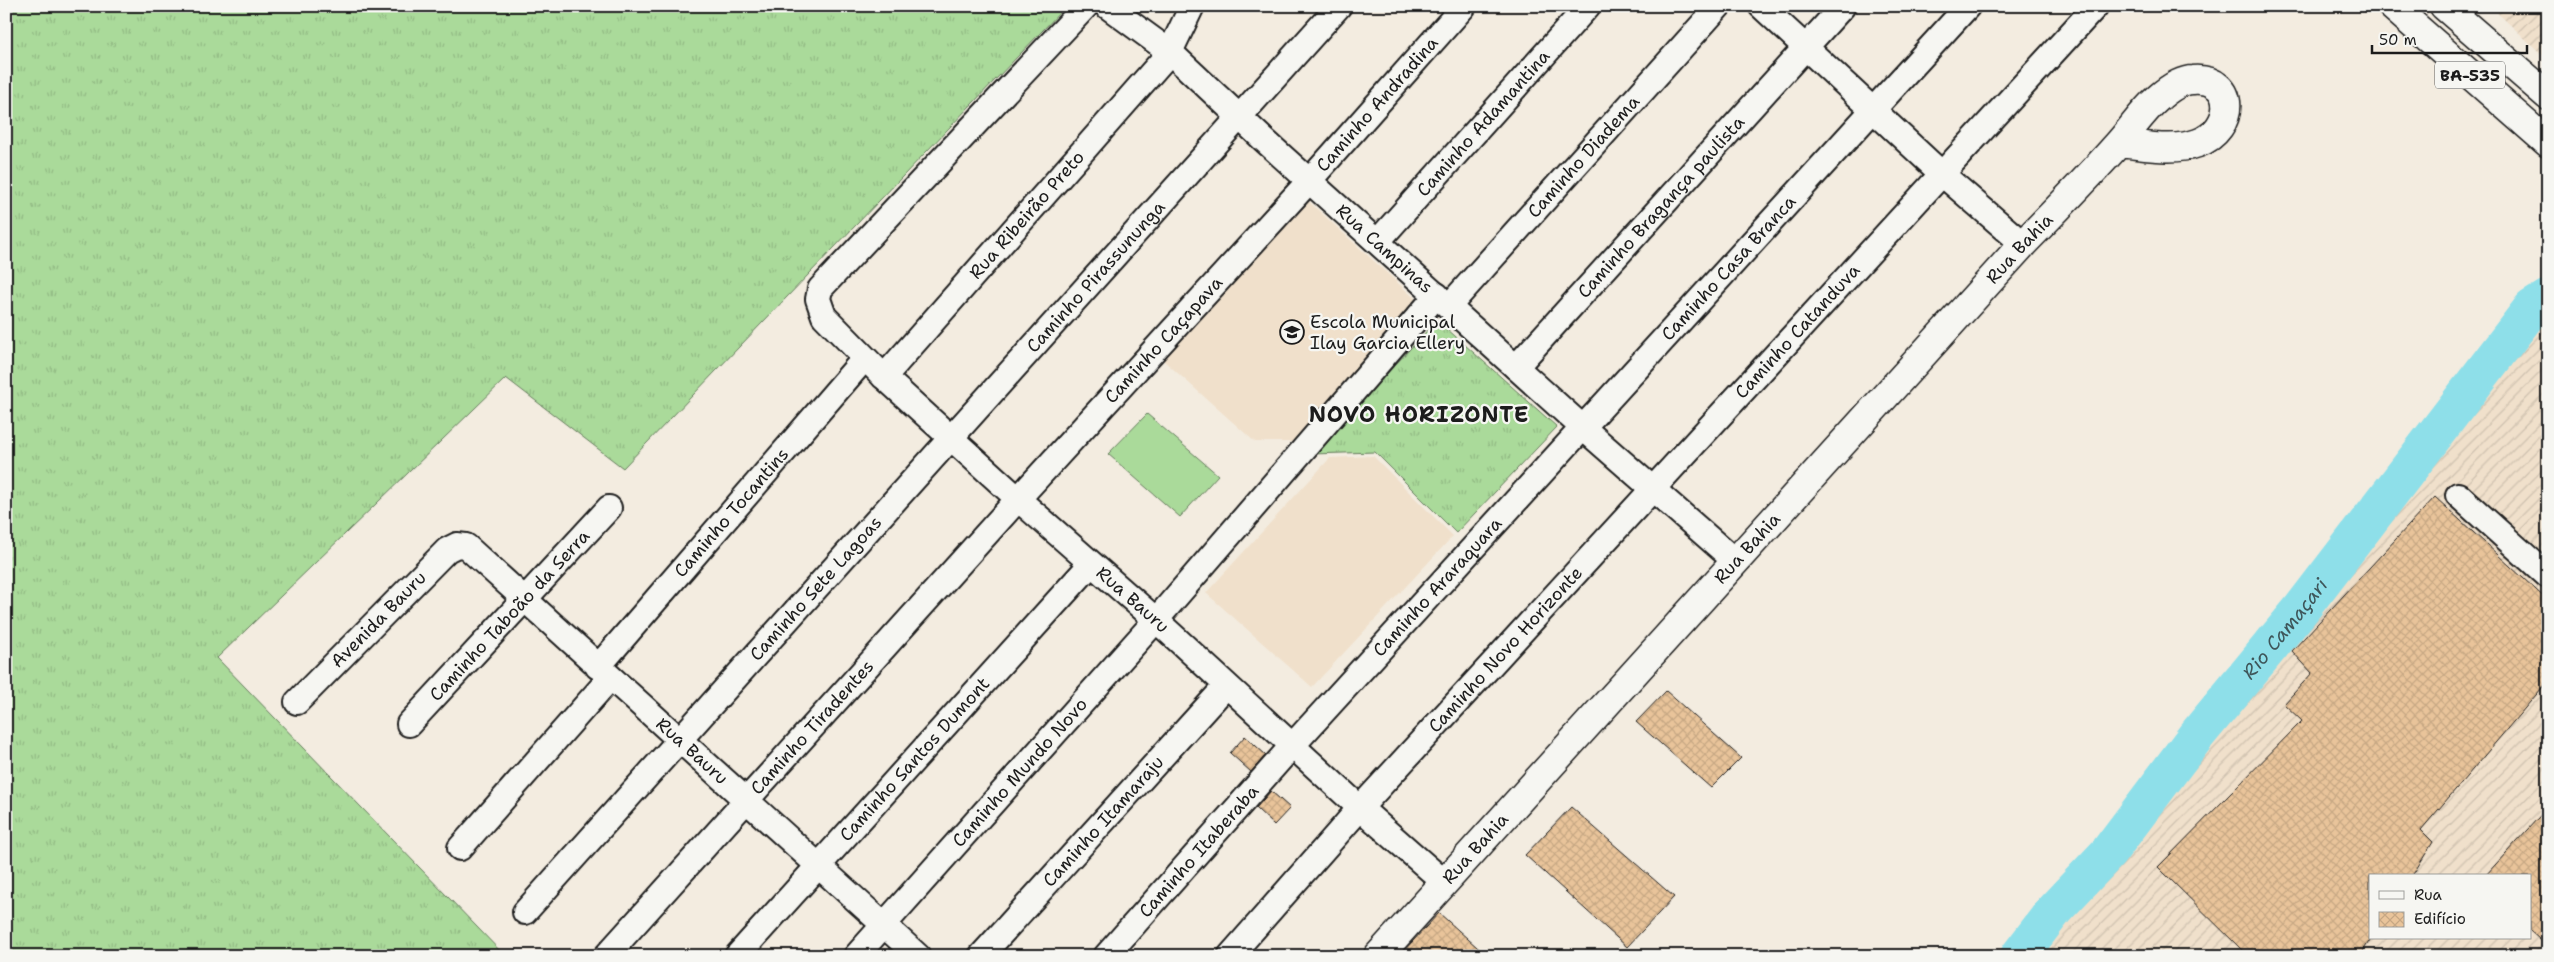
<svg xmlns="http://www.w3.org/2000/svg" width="2554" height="962" font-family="'Shantell Sans',sans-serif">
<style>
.built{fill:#f0e0cb}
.industrial{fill:url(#industrial-furrows);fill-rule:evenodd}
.grass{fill:url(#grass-tufts);stroke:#637b5b}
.pitch{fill:#aada9a;stroke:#637b5b}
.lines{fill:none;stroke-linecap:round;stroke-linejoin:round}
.river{stroke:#8edfe9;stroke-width:38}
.building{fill:url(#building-cross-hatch);stroke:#1c1c1c}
.street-casing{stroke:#1c1c1c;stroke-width:28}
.secondary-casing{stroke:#1c1c1c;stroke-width:31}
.highway-casing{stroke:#1c1c1c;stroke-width:31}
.street{stroke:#f6f6f2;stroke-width:24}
.secondary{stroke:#f6f6f2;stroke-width:28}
.highway{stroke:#f6f6f2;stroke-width:28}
.labels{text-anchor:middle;stroke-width:4.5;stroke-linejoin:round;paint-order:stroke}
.shield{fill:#f6f6f2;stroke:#5d5d5c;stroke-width:1}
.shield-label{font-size:16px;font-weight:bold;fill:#1c1c1c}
.street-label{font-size:18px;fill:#1c1c1c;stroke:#f6f6f2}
.poi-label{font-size:18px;fill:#1c1c1c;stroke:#f6f6f2;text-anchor:start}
.water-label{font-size:19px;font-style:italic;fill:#3e565a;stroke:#f6f6f2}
.district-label{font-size:22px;font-weight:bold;letter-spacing:1px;fill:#1c1c1c;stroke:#f6f6f2}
</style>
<defs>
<pattern id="industrial-furrows" width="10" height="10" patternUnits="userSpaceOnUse" patternTransform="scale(1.25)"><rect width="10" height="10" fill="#f0e0cb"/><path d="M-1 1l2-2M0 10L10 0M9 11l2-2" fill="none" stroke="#cdc0ae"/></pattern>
<pattern id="grass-tufts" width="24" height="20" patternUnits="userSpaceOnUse" patternTransform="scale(1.25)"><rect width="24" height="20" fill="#aada9a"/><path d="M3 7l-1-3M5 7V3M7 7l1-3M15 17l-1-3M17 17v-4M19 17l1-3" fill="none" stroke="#92ba84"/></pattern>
<pattern id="building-cross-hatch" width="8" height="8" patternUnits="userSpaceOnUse" patternTransform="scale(1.25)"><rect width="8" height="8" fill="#e9c49a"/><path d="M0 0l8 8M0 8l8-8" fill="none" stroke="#c7a884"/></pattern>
</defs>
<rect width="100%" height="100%" fill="#f3ece0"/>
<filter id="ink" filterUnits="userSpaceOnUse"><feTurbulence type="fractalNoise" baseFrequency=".02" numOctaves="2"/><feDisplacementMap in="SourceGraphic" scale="10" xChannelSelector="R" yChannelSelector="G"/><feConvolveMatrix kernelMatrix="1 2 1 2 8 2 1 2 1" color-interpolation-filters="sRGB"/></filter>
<g filter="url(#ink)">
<!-- built -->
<g class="built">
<polygon points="1306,199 1422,305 1293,442 1255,442 1163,360"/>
<polygon points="1373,456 1453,536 1312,687 1206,593 1330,458"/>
</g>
<!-- industrial -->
<g class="industrial">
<polygon points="2490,6 2548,6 2548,60"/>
<path d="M 2548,288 L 2548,956 L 2005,956 ZM 2370,876 L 2530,876 L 2530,938 L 2370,938 Z"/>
</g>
<!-- grass -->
<g class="grass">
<polygon points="6,6 1066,6 623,468 506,378 217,658 505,956 6,956"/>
<polygon points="1437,320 1557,427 1456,533 1375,452 1312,454"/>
</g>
<!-- pitch -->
<polygon class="pitch" points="1147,414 1218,475 1180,517 1108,454"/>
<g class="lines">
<!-- river -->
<path class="river" id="s1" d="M 2019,956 L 2055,909 L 2108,853 L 2196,736 L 2302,608 L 2532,308 L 2548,298"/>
</g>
<!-- building -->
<g class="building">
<polygon points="2435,497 2548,601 2548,681 2421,830 2433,842 2412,876 2370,876 2370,940 2360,956 2248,956 2158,867 2302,721 2284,704 2312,673 2292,651"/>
<polygon points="1666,691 1741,758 1711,788 1636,722"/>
<polygon points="1245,736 1266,755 1251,772 1230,753"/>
<polygon points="1271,791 1290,808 1274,825 1256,808"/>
<polygon points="1571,807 1674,897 1627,947 1525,855"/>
<polygon points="2548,807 2548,947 2530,931 2530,876 2485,876"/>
<polygon points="1439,913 1487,956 1399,956"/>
</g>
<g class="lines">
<!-- street casing -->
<g class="street-casing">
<g id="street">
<path id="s2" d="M 1086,6 L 820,289 L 818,299 L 824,316 L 884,377 L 1018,499 L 1156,620 L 1360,808 L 1444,882"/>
<path id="s3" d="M 1107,6 L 1170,52 L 1264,140 L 1582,427 L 1735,561"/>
<polyline points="1761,6 1942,174 2023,244"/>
<path id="s4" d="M 1378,241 L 1588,6"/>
<path id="s5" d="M 1449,306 L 1719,6"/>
<path id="s6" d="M 1516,367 L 1843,6"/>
<path id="s7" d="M 884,377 L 1170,52 L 1192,6"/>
<polyline points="2458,495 2548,576"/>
<path id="s8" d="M 598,667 L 864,359"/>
<path id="s9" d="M 297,702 L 447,550 L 457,545 L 466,546 L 918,956"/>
<path id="s10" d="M 409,724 L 609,508"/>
<polyline points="460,848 610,678"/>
<path id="s11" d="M 525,912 L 1339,6"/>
<path id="s12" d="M 606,956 L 1018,499 L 1310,180 L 1464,6"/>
<path id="s13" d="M 737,956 L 1091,564"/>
<path id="s14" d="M 856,956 L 1156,620 L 1437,295"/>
<path id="s15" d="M 981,956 L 1226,686"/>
<path id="s16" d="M 1106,956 L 1292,746 L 1968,6"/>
<path id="s17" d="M 1230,956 L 1360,808 L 2096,6"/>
</g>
</g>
<!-- secondary casing -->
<g class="secondary-casing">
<g id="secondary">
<path id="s18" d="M 1378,956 L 2023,244 C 2055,211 2087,179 2117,145 C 2131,130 2142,112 2157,99 C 2167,90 2180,80 2193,80 C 2238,77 2235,130 2198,143 C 2174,152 2143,145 2119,143"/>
</g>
</g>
<!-- highway casing -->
<g class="highway-casing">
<g id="highway">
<polyline points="2392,6 2548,143"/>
<polyline points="2444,6 2548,96"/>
</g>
</g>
<!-- street -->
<use href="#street" class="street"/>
<!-- secondary -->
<use href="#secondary" class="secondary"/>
<!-- highway -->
<use href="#highway" class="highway"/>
</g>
</g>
<!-- icons -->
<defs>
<g id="school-ring" transform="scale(1.25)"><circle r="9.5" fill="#f6f6f2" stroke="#1c1c1c" stroke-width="1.5"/><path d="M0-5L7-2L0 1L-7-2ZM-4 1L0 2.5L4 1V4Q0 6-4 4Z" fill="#1c1c1c"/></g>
</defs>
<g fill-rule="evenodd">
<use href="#school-ring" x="1292" y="332"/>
</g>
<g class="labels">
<!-- shield labels -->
<rect class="shield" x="2435" y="61.5" width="70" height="27" rx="4"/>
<g class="shield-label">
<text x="2470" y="81">BA-535</text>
</g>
<!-- street labels -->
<g class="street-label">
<text dy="6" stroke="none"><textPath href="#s12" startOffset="1149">Caminho Andradina</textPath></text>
<text dy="6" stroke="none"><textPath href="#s4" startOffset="158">Caminho Adamantina</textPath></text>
<text dy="6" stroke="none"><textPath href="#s5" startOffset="201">Caminho Diadema</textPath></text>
<text dy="6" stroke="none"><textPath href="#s6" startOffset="216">Caminho Bragança paulista</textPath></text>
<text dy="6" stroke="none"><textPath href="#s7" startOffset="216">Rua Ribeirão Preto</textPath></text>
<text dy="6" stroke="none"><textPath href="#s3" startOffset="369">Rua Campinas</textPath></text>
<text dy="6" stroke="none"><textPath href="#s18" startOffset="955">Rua Bahia</textPath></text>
<text dy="6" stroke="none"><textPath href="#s16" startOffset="928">Caminho Casa Branca</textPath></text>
<text dy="6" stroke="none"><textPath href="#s11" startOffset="854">Caminho Pirassununga</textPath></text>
<text dy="6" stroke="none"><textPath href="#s17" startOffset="844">Caminho Catanduva</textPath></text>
<text dy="6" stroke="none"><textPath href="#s12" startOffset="831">Caminho Caçapava</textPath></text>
<text dy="6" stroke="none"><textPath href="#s8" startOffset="204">Caminho Tocantins</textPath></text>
<text dy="6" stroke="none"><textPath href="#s18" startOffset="550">Rua Bahia</textPath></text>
<text dy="6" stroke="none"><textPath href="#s16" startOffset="496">Caminho Araraquara</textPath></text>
<text dy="6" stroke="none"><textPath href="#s11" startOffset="435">Caminho Sete Lagoas</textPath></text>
<text dy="6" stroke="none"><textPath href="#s2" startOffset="836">Rua Bauru</textPath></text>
<text dy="6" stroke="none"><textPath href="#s10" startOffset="148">Caminho Taboão da Serra</textPath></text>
<text dy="6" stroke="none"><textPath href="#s9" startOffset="116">Avenida Bauru</textPath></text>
<text dy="6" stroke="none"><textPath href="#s17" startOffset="412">Caminho Novo Horizonte</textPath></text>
<text dy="6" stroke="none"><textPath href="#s12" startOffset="308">Caminho Tiradentes</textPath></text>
<text dy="6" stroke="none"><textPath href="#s9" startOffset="539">Rua Bauru</textPath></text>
<text dy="6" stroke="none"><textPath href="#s13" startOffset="265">Caminho Santos Dumont</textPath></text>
<text dy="6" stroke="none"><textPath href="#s14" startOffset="246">Caminho Mundo Novo</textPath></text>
<text dy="6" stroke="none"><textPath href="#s15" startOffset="182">Caminho Itamaraju</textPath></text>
<text dy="6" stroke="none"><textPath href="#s18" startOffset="145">Rua Bahia</textPath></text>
<text dy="6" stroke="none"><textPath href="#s16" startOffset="140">Caminho Itaberaba</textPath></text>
</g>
<!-- poi labels -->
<g class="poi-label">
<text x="1310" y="328">Escola Municipal<tspan x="1310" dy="21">Ilay Garcia Ellery</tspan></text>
</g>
<!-- water labels -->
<g class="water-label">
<text dy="7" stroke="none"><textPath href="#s1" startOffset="422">Rio Camaçari</textPath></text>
</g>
<!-- district labels -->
<g class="district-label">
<text x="1419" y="422">NOVO HORIZONTE</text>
</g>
</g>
<!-- margin -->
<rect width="2554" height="962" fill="none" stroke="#f6f6f2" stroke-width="25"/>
<rect x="12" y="12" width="2529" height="937" fill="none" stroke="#1c1c1c" stroke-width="2" filter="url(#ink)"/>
<!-- legend -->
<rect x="2369" y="874" width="162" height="65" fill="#f6f6f2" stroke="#9f9f9c"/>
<rect x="2379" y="891" width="25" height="8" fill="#f6f6f2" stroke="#9f9f9c"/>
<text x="2414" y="900" font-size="15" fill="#1c1c1c">Rua</text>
<rect x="2379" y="912" width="25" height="15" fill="url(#building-cross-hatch)" stroke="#9f9f9c"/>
<text x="2414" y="924" font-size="15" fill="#1c1c1c">Edifício</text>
<!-- scale -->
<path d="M2372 45v8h155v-8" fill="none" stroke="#1c1c1c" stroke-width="2.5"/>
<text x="2379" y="45" font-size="15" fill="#1c1c1c" stroke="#f6f6f2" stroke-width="4" paint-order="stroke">50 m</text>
</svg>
